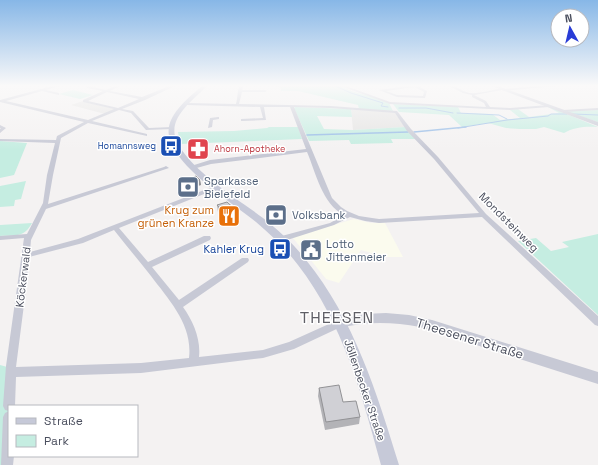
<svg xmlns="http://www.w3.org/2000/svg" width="598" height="465" font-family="'Space Grotesk',sans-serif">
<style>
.commercial{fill:#fbfbee}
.education{fill:#e5e4e3}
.green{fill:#c5ede1}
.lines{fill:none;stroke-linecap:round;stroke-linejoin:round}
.stream-far1{stroke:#96bbe6;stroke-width:1}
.stream{stroke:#96bbe6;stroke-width:1.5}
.minor{fill:#c7c9d5;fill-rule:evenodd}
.tertiary{fill:#c7c9d5;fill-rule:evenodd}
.secondary{fill:#c6c9d8;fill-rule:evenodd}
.wall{fill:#b3b3b7}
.shaded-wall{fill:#929295}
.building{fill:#d0d0d5;stroke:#929295}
.labels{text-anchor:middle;stroke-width:3;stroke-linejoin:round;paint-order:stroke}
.far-transit-label{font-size:9px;fill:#164399;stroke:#fff;text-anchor:end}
.far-health-label{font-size:9px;fill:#be3a42;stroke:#fff;text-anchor:start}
.service-label{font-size:11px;fill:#4e5e75;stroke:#fff;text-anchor:start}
.food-label{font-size:11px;fill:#c56008;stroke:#fff;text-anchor:end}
.street-label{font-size:11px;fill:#4b4f5e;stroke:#fff}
.transit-label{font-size:11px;fill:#164399;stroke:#fff;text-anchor:end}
.near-street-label{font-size:13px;fill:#4b4f5e;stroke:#fff}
.near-quarter-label{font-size:16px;letter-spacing:1px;fill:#5f5f66;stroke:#fff}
</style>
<rect width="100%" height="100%" fill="#f4f2f2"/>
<!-- commercial -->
<polygon class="commercial" points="354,219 371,223 385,223 403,257 385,257 361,250 339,283 326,279 293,238 296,236"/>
<!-- education -->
<g class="education">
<polygon points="83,101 84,102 115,109 105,114 71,105"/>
<polygon points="351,109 395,113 405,127 353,130"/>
</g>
<!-- green -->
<g class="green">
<polygon points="274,85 338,85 354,92 374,97 389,103 393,111 359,109 358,105 298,91 281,91 281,88"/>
<polygon points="73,90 93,95 80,99 59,94"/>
<path d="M 393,104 L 458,107 L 461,113 L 492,114 L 500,120 L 520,118 L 510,110 L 518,109 L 529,117 L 559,113 L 548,107 L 550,107 L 598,127 C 586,126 574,127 564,133 L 544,127 L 536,129 L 520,129 L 506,128 L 488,123 L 462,127 L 449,115 L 399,112 Z"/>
<polygon points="295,107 351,109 352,117 317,116 324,129 353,130 405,127 415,139 391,139 393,143 351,144 349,140 309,141 294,108"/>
<polygon points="598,110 598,122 568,112 569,111"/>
<polygon points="269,127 298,127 302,139 180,144 178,132 234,131 267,128"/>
<polygon points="0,141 27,143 14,175 0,178"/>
<polygon points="26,181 21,199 15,200 14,206 0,207 0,186"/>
<path d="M 32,223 C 24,238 15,235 0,236 L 0,225 Z"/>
<polygon points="598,234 598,315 518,241 536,238 551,251 569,247 562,242"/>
<polygon points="0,365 11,368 4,465 0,465"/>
</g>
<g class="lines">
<!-- stream-far1 -->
<g class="stream-far1">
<polyline points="333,85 351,93 383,103 381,106 388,107"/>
<polyline points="399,108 426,108 453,113"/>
<polyline points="457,113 499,115 507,119"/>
<polyline points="573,114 598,115"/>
<polyline points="458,128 507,120 548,116 551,114 567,114"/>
</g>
<!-- stream -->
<g class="stream">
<polyline points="414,132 466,127"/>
<polyline points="307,135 408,132"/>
</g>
<!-- minor -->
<g class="minor">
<path d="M 56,85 L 62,85 L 46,90 L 59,93 L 59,95 L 42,91 L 6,101 L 88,120 L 114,109 L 83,102 L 83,100 L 103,91 L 87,88 L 87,86 L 95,85 L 92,87 L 106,90 L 117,85 L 122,85 L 110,91 L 142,97 L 172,85 L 177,85 L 145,100 L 122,109 L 133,111 L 149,128 L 172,127 L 174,128 L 172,129 L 146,130 L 131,113 L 119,110 L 92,121 L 147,134 L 147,136 L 88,123 L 61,138 L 53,175 L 48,204 L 164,167 L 166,166 L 169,168 L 46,209 L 31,240 L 30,252 L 78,239 L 217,185 L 220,187 L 219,188 L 119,228 L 148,262 L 204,236 L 210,236 L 211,238 L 210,240 L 152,267 L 179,300 L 242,258 L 248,258 L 249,260 L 248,262 L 183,307 C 193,321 201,339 199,357 L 263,350 L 289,342 L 340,319 L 343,320 L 345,323 L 343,326 L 294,349 L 263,358 L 141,373 L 16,377 L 15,406 L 9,406 L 9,456 L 14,456 L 13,465 L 1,465 L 3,417 L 5,413 L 9,411 L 5,410 L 3,406 L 6,366 L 24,238 L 0,240 L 0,236 L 27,234 L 43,203 L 47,175 L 55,143 L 0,141 L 0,139 L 56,140 L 57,136 L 84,122 L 0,102 L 0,100 ZM 107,92 L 139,99 L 118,108 L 88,101 ZM 114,230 C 126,245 139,261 151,276 C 169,300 193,325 189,358 L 141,363 L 16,367 L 26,289 L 29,257 L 83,243 Z"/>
<path d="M 240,85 L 244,85 L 242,90 L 265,90 L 267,91 L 265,92 L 242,92 L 239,104 L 331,106 L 397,111 L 411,129 L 438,157 L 486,214 L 598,316 L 598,326 L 595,325 L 482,217 L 379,223 L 365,221 L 350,217 L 334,225 L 284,241 L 278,241 L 277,239 L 278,237 L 330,223 L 344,215 C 322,204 316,173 307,152 L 211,164 L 193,169 L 191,168 L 191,166 L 210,160 L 306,149 L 290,107 L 264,107 L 266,120 L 243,121 L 241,121 L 241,119 L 263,118 L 260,107 L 187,105 L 185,104 L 187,103 L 236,104 C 238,97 237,91 240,85 ZM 294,107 L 331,108 L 395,113 L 407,131 L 434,159 L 479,213 L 379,219 L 372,218 L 359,216 L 347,211 L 341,207 L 332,198 Z"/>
<path d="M 338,85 L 343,85 L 390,102 L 486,107 L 484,103 L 472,97 L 472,95 L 463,93 L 447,85 C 455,85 461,91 469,93 C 480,94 492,90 502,88 L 504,89 L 551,85 L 566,85 L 504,91 L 502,90 L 474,95 L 486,101 L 490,107 L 510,108 L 549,105 L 551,106 L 549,107 L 510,110 L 390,104 Z"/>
<path d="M 416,85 L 427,91 L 425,98 L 397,97 L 379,90 ZM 415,87 L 424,92 L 423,96 L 397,95 L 386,91 Z"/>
<polygon points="598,108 598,110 563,112 561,111 563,110"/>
<polygon points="218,117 219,117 219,119 213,120 212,127 208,128 210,118"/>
<polygon points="0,125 6,128 0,133 0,129 1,128 0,128"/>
</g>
<!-- tertiary -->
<g class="tertiary">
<polygon points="489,85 495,85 598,122 598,126"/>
<path d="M 386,313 L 409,315 L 432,320 L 598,372 L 598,384 L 420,327 C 393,322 367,321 340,328 L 336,326 L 334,323 L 336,320 L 363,314 Z"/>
</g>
<!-- secondary -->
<path class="secondary" d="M 203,85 L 208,85 C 196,98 170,115 175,136 C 183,166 238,199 263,218 C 278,230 294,244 306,260 C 354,319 377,393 399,465 L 381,465 C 362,395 343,323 298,265 C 286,249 271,235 256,222 C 231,202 175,167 169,136 C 165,115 190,97 203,85 Z"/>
</g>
<!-- wall -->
<g class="wall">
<polygon points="188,179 200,180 201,185 193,187 189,183"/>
<polygon points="217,205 238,212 239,219 228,223 218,212"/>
<polygon points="266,210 282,212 282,214 272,218 266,212"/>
<polygon points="319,388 343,402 360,417 359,424 325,430 318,396"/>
</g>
<!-- shaded-wall -->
<g class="shaded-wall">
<polygon points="200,180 201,185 193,187 192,183"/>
<polygon points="238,212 239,219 228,223 227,216"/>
<polygon points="282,212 282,214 272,218 272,216"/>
</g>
<!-- building -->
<g class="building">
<polygon points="196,176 200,180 192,183 188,179"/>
<polygon points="227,202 238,212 227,216 217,205"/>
<polygon points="276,206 282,212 272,216 266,210"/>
<polygon points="339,385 343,402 356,401 360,417 326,422 319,388"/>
</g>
<!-- sky -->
<linearGradient id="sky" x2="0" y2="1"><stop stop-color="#87b7e7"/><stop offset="0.57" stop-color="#faf9f9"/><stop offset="1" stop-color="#faf9f9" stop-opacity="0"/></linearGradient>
<rect width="598" height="150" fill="url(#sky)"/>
<!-- icons -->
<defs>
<g id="bus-square" transform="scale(1.15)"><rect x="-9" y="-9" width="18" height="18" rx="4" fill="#1a4fb4" stroke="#fff"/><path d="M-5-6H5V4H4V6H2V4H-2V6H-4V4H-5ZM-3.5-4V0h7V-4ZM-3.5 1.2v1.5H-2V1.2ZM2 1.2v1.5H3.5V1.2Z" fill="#fff"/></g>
<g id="pharmacy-square" transform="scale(1.15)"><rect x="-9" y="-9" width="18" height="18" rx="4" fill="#e0444e" stroke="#fff"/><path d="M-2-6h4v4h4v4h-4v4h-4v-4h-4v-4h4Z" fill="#fff"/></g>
<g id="bank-square" transform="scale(1.15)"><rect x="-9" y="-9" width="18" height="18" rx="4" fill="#5c6f8a" stroke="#fff"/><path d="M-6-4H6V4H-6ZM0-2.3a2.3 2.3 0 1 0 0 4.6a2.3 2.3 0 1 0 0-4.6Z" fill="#fff"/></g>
<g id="restaurant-square" transform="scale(1.15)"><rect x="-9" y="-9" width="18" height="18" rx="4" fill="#e8710a" stroke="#fff"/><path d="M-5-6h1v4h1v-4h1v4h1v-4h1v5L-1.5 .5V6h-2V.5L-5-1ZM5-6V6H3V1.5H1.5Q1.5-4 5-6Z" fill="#fff"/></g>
<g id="civic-square" transform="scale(1.15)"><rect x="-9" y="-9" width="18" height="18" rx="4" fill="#5c6f8a" stroke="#fff"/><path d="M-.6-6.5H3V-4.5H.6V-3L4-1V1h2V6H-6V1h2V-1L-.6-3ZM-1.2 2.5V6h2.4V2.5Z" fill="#fff"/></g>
</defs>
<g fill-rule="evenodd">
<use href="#bus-square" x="171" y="146"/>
<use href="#pharmacy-square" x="198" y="149"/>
<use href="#bank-square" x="188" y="187"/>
<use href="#bank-square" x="276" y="215"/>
<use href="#restaurant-square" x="229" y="216"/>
<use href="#bus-square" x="280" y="249"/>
<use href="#civic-square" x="311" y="250"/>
</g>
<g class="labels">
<!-- far-transit labels -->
<g class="far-transit-label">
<text x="156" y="149">Homannsweg</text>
</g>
<!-- far-health labels -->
<g class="far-health-label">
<text x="214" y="152">Ahorn-Apotheke</text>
</g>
<!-- service labels -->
<g class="service-label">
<text x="204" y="185">Sparkasse<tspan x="204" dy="13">Bielefeld</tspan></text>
<text x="292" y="219">Volksbank</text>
<text x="326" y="248">Lotto<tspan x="326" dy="13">Jittenmeier</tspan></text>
</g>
<!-- food labels -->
<g class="food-label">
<text x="214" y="214">Krug zum<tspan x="214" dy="13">grünen Kranze</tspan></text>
</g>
<!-- street labels -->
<g class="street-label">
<text transform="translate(509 222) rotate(45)" y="4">Mondsteinweg</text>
<text transform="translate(23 277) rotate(-83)" y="4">Köckerwald</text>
<text transform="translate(365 390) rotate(71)" y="4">Jöllenbecker Straße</text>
</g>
<!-- transit labels -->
<g class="transit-label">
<text x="264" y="253">Kahler Krug</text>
</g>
<!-- near-street labels -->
<g class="near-street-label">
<text transform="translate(470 338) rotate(17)" y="5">Theesener Straße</text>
</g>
<!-- near-quarter labels -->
<g class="near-quarter-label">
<text x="337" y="323">THEESEN</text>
</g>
</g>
<!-- legend -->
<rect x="8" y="405" width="130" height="52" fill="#ffffff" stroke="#b7b9bf"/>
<rect x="16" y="418" width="20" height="6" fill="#c6c9d8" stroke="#b7b9bf"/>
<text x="44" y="425" font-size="12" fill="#4b4f5e">Straße</text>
<rect x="16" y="435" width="20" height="12" fill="#c5ede1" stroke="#b7b9bf"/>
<text x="44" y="445" font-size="12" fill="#4b4f5e">Park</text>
<!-- north arrow -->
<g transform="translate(570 28) rotate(352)"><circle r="19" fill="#ffffff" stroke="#b7b9bf"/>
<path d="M0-3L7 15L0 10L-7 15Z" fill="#293cd7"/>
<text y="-6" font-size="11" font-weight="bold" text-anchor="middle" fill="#4b4f5e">N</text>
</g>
</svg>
